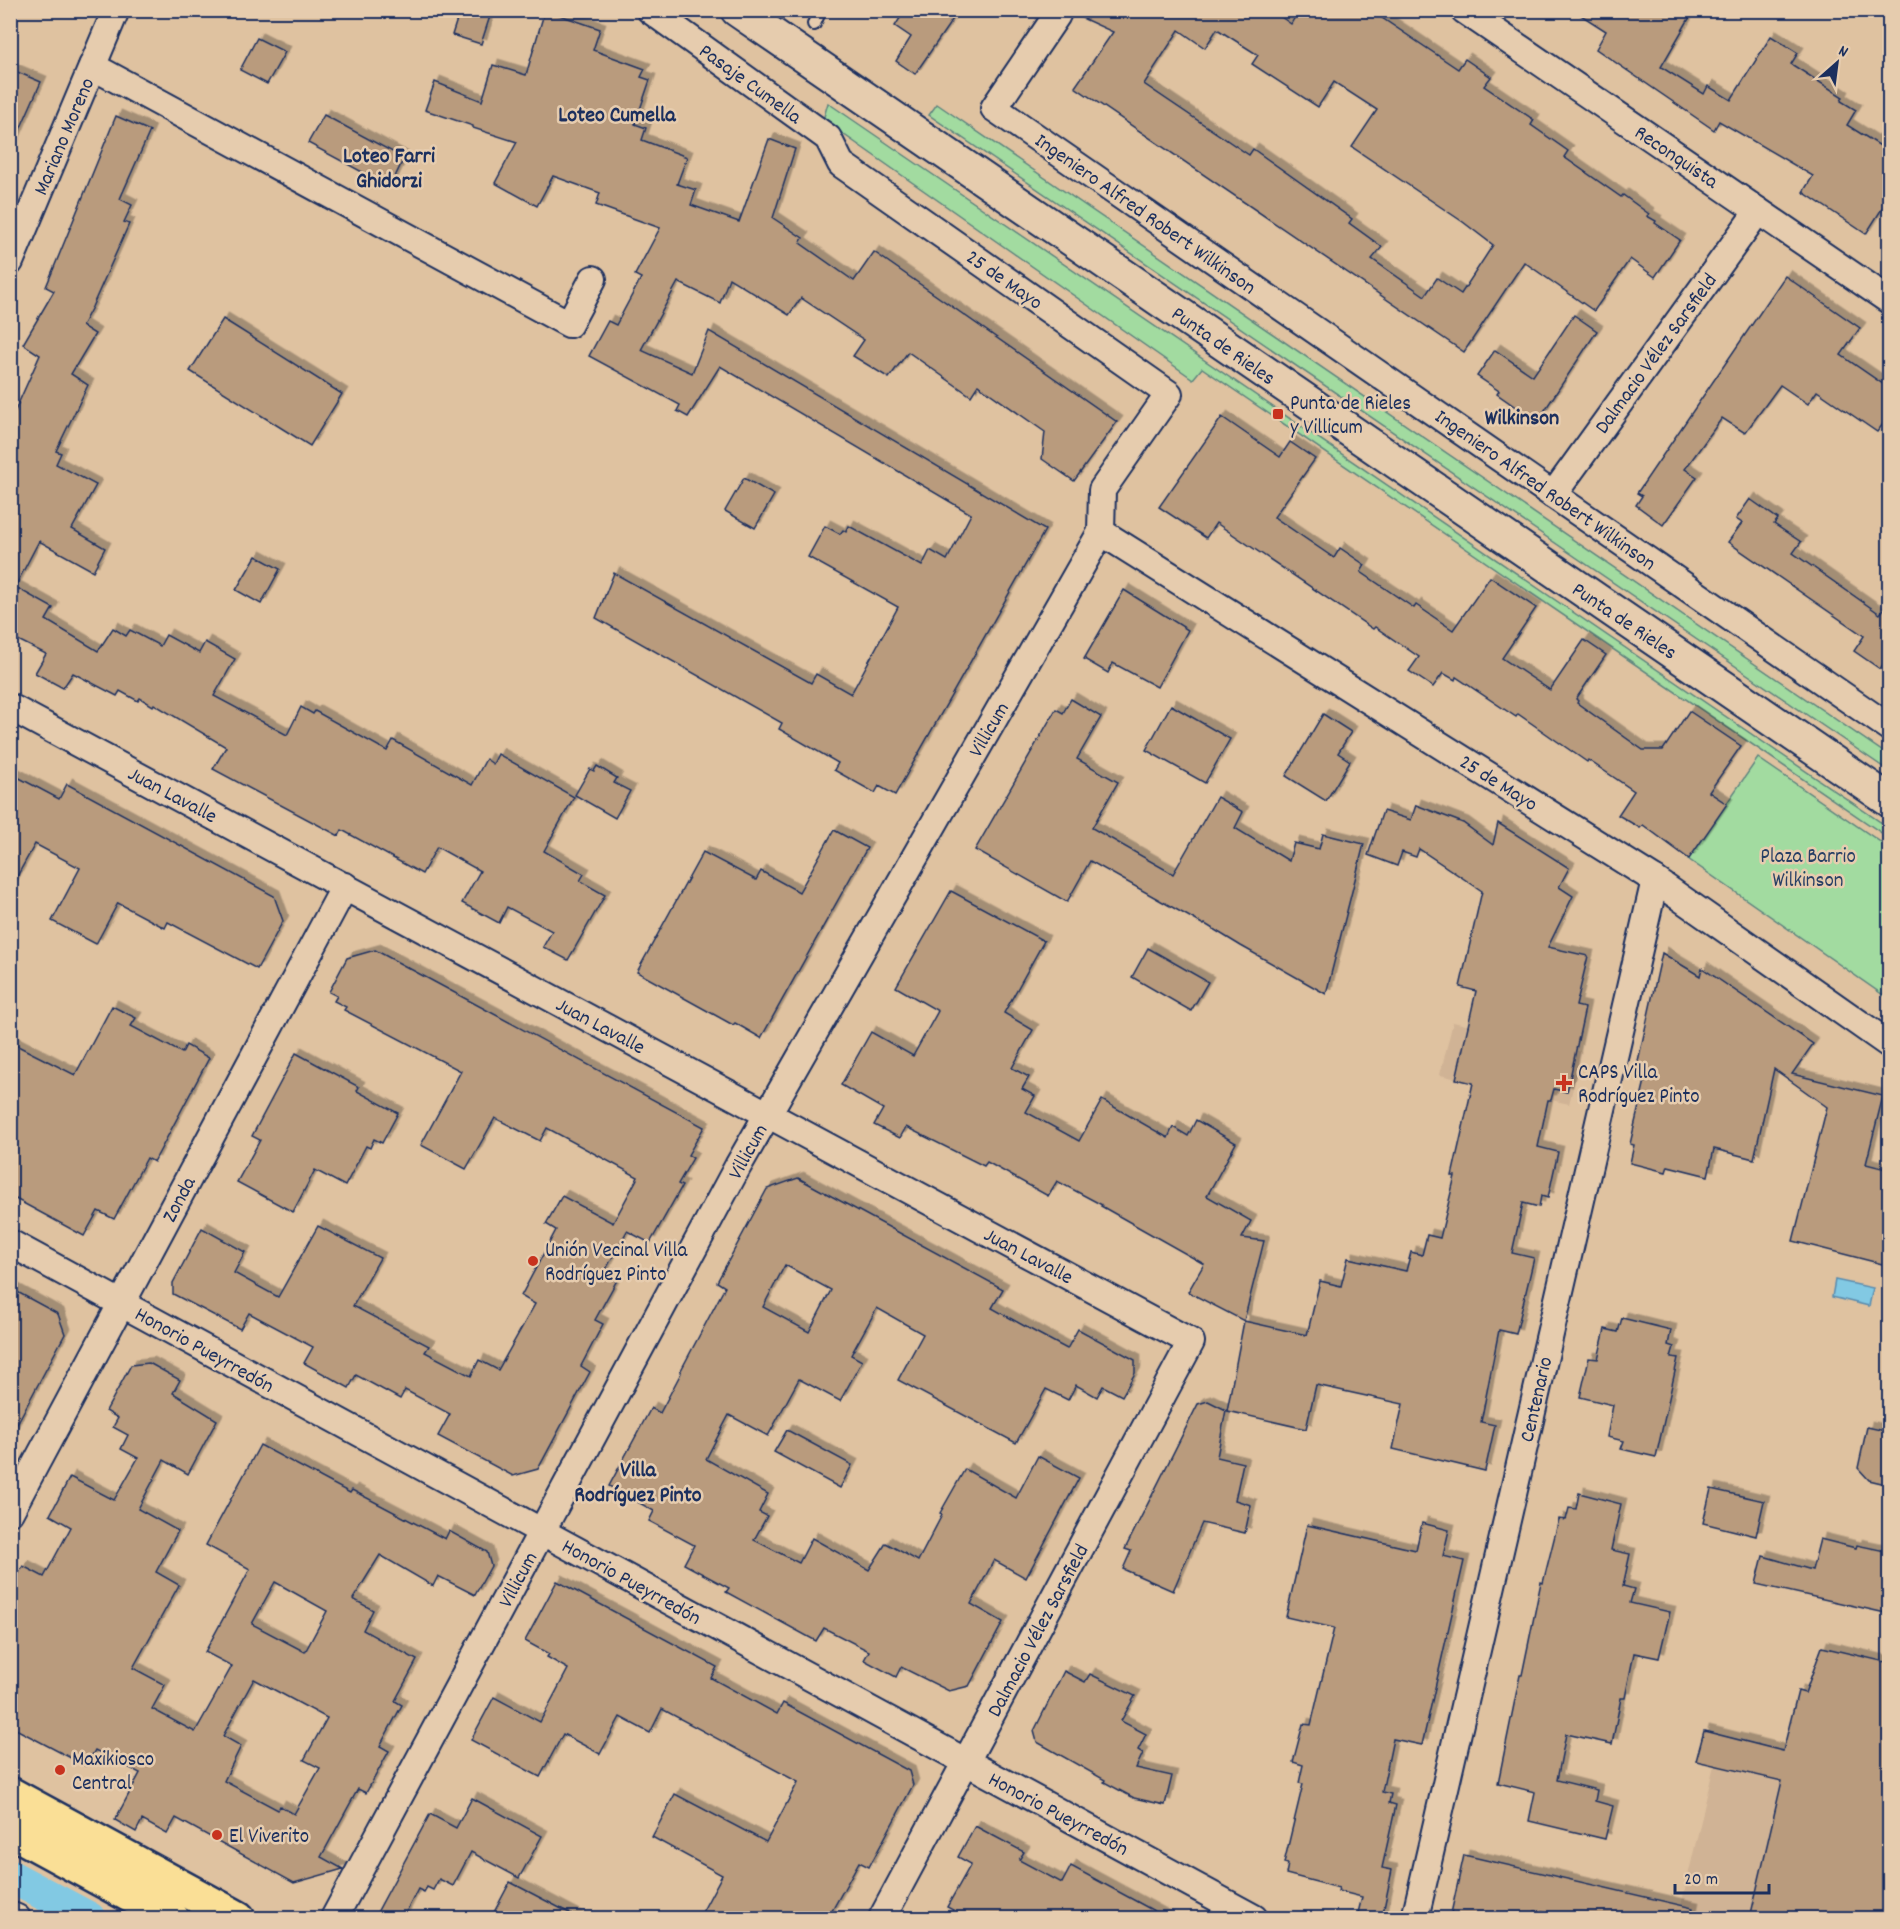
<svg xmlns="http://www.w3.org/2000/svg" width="1900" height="1929" font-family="Dekko,sans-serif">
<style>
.built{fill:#d0b395}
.green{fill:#a2dba0;stroke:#5e857f;stroke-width:1.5}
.water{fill:#82c9e3;stroke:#598bae;stroke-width:1.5}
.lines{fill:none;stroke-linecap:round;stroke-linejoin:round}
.canal{stroke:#82c9e3;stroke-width:33}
.building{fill:#b99b7d;stroke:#1b2f5e;stroke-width:1.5;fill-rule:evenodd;filter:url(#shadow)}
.service-casing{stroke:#1b2f5e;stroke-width:16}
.minor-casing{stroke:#1b2f5e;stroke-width:30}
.tertiary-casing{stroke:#1b2f5e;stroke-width:36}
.primary-casing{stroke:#1b2f5e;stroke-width:38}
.service{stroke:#e6ccae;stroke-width:12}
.minor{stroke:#e6ccae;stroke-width:26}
.tertiary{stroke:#e6ccae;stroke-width:32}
.primary{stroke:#fadf96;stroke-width:33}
.poi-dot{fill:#c8321e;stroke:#e6ccae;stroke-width:2}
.labels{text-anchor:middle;stroke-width:5;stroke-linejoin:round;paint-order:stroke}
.street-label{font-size:21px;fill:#1b2f5e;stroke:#e6ccae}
.poi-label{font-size:21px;fill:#1b2f5e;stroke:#e6ccae;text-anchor:start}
.park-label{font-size:21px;fill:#284065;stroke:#e6ccae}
.neighbourhood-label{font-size:22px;font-weight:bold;fill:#1b2f5e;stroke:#e6ccae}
</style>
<defs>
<filter id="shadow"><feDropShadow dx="5.5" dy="-5.5" stdDeviation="0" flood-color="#0004"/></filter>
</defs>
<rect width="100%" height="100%" fill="#dfc2a0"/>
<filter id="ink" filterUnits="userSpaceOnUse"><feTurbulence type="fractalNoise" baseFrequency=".0167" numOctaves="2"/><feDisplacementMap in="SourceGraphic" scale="12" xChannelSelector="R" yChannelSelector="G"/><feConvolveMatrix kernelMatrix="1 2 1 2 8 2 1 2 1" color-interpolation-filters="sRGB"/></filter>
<g filter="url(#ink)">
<!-- built -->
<g class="built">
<polygon points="1453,1022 1582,1052 1569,1104 1440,1075"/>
<polygon points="1714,1765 1889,1808 1889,1918 1735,1918 1681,1906"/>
</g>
<!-- green -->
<g class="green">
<polygon points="828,103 1889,828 1889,838 1202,368 1193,379 823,120"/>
<polygon points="937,104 1889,756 1889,771 929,115"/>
<polygon points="1758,758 1889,848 1889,999 1688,859"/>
</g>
<!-- water -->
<polygon class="water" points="1835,1280 1873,1288 1869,1306 1832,1297"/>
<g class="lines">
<!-- canal -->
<polyline class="canal" points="10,1876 89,1918"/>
</g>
<!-- building -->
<g class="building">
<polygon points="460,10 492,10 481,44 452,35"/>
<polygon points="545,10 600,29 593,50 645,69 641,77 650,80 635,124 646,128 642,140 687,157 677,184 696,190 691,205 739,222 769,139 795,149 773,218 803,238 800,243 854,281 874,252 1117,422 1074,481 1042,459 1045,432 978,385 971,396 908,352 889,378 853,356 864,340 801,298 789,315 729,278 720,303 678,282 641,350 692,373 709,331 1045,530 895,795 879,786 875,793 834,770 838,763 779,729 782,723 596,618 614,573 811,683 816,674 851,694 898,607 808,557 825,526 840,534 843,530 846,532 849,526 922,566 930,550 947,560 971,514 720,366 688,417 677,411 680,405 589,356 608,321 616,325 641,278 635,275 660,228 596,205 600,193 553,176 537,206 495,183 517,142 473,128 473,126 425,110 435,82 482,101 493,65 526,75"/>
<polygon points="905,10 959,10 915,74 896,61 911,37 895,26"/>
<path d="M 1071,10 L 1271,10 L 1291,24 L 1299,10 L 1370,10 L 1458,69 L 1465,59 L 1491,77 L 1484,86 L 1534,120 L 1531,125 L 1568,151 L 1564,157 L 1621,197 L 1623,195 L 1649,214 L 1647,216 L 1656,221 L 1655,223 L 1680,240 L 1655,277 L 1630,259 L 1594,311 L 1524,262 L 1464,352 L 1075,87 L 1113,32 L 1071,13 ZM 1217,29 L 1258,55 L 1252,64 L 1318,107 L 1334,82 L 1377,110 L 1352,147 L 1463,222 L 1493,245 L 1461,294 L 1437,278 L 1425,296 L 1372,259 L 1382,247 L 1349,223 L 1352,219 L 1253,149 L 1249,155 L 1144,84 L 1179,30 L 1205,48 Z"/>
<polygon points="1573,10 1694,10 1661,67 1704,94 1708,86 1731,100 1771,36 1798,53 1791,64 1843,97 1841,101 1856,110 1847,125 1890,152 1890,196 1866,234 1803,192 1813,176 1719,121 1714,130 1596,49 1606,31"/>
<polygon points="257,38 285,52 267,84 240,70"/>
<polygon points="10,69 41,82 10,152"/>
<polygon points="324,115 404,158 390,187 308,143"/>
<polygon points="116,116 150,131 120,199 132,205 124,222 129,224 92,307 82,326 95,334 71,374 88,385 56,451 61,453 56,464 96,485 72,529 105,548 93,571 39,541 15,587 53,608 46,620 98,651 113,628 126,636 130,630 160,646 166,635 199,653 205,642 235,659 214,696 287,735 301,707 313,714 315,711 387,751 393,740 472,785 486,759 493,764 498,754 574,797 544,851 584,874 580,881 605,895 568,960 543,947 552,931 507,907 499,923 462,903 480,871 437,847 422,874 342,830 339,836 213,769 226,747 154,704 153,706 140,698 138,701 120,691 117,696 73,673 63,688 35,673 46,654 10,636 10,422 40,355 23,344 54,291 46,287"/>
<polygon points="1785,276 1860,328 1841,355 1890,389 1890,415 1877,432 1817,391 1808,404 1780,385 1745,433 1722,418 1685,469 1697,477 1663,525 1636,505 1642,496 1637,493"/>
<polygon points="1574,315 1597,331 1537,422 1497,394 1499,391 1477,376 1495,350 1533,376"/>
<polygon points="223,319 342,394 310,446 190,371"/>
<polygon points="1222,417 1280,457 1290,442 1315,459 1274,517 1334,558 1340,548 1365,565 1361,572 1414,608 1416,605 1453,630 1490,577 1536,608 1502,658 1550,690 1584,640 1606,655 1576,699 1578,701 1577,703 1643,750 1663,750 1689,711 1741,746 1709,792 1727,804 1689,859 1643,825 1640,828 1618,815 1634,791 1588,760 1587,762 1518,714 1516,717 1456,677 1455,680 1443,673 1433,687 1409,671 1419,657 1375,627 1373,629 1216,523 1206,538 1159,507"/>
<polygon points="744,478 774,495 755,528 725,511"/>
<polygon points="1750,499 1778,519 1774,524 1801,542 1793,553 1880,614 1890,601 1890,654 1880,669 1854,651 1864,636 1728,542 1742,523 1736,519"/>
<polygon points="256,556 280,569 261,604 236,590"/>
<polygon points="1124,590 1188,630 1157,687 1113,663 1108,673 1084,659"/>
<polygon points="1071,699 1101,717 1077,759 1118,782 1092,828 1173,874 1217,797 1243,812 1235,828 1289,861 1294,843 1319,849 1323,834 1364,844 1326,994 1241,946 1205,924 1204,925 1090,861 1067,902 975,850 1056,709 1063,713"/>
<polygon points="1171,705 1230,739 1205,783 1146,750"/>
<polygon points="1323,714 1351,732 1338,753 1350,761 1326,801 1286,776"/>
<polygon points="597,766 617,778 614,783 630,791 615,818 575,795 590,769 594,771"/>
<polygon points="10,773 59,799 67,784 274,896 283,921 257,969 168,922 165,928 118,903 96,944 52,921 80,868 35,844 10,889"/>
<polygon points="1416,805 1463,823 1493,845 1498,823 1569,868 1559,887 1573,896 1548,947 1588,956 1576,1006 1585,1008 1567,1092 1554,1089 1551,1100 1548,1100 1538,1147 1558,1152 1548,1198 1541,1196 1539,1207 1523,1203 1512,1253 1534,1258 1516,1334 1499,1330 1481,1422 1495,1425 1485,1471 1393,1449 1403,1404 1316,1385 1306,1429 1227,1411 1244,1321 1307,1335 1320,1281 1341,1286 1348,1258 1406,1271 1411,1252 1422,1255 1427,1235 1440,1238 1455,1176 1452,1176 1473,1083 1456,1079 1476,991 1460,987 1482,891 1419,849 1416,857 1402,852 1397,866 1368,855 1383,811 1411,820"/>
<polygon points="834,830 867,848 761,1038 735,1023 733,1025 637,972 703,852 756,880 761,871 799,892"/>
<polygon points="951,891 1044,941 1004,1013 1033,1030 1012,1068 1029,1077 1022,1089 1035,1096 1026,1112 1079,1141 1102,1100 1168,1138 1173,1127 1188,1136 1196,1120 1236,1143 1207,1196 1251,1221 1242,1238 1264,1241 1244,1321 1188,1292 1204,1264 1101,1206 1102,1205 1057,1181 1048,1196 987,1162 984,1166 906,1127 900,1138 874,1125 883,1109 841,1085 871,1032 913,1056 938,1011 896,987"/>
<polygon points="1148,948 1208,982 1191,1011 1132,977"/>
<polygon points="375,950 704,1127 688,1155 693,1158 678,1184 682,1186 650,1243 627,1231 604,1273 617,1280 595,1320 603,1324 581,1366 590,1372 538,1469 513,1476 438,1436 450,1414 405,1390 400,1399 356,1375 349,1388 304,1363 313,1347 249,1313 240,1329 173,1294 173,1283 202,1228 245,1252 234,1273 278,1297 318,1226 380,1258 353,1306 429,1346 425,1352 471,1376 479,1360 498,1370 535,1304 521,1296 556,1230 546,1224 562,1196 613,1223 638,1177 547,1128 540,1141 495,1118 466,1169 421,1145 461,1071 344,1010 346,1007 334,1001 337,996 329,992 347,958"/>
<polygon points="1662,953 1700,976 1702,968 1813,1044 1792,1074 1883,1096 1866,1164 1890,1170 1890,1266 1793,1241 1827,1107 1774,1069 1754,1159 1714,1149 1708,1176 1668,1166 1666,1172 1630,1163 1634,1145 1630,1144 1647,1072 1636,1070"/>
<polygon points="112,1006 136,1018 131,1026 182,1053 186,1045 209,1058 154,1162 147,1158 114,1219 98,1211 84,1236 10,1196 10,1042 75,1075"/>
<polygon points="296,1053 359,1087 357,1091 398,1113 382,1143 374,1139 370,1148 366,1146 345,1186 315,1170 293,1212 237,1182 260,1140 252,1136"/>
<path d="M 798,1178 L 1003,1289 L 992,1308 L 1037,1333 L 1067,1349 L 1078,1329 L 1135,1360 L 1135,1373 L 1122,1396 L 1103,1386 L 1097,1397 L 1076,1385 L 1068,1400 L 1046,1389 L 1016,1443 L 898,1380 L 923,1334 L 877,1308 L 851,1355 L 862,1361 L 840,1401 L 799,1379 L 768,1436 L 729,1415 L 706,1459 L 768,1494 L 759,1512 L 767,1516 L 754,1540 L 799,1563 L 812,1538 L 869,1570 L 886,1543 L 918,1561 L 942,1515 L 940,1513 L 965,1469 L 1016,1498 L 1038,1456 L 1079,1478 L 1026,1578 L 994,1560 L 971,1604 L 1003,1622 L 969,1686 L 949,1691 L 901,1667 L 896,1677 L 864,1660 L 869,1651 L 824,1628 L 816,1641 L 726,1592 L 729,1588 L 684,1564 L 694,1545 L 649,1521 L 654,1511 L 609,1486 L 651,1408 L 660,1413 L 681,1373 L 680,1372 L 725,1287 L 717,1282 L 767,1189 ZM 785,1265 L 831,1290 L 809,1332 L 763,1307 Z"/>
<polygon points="10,1288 58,1314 65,1334 10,1437"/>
<polygon points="1622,1318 1671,1330 1668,1345 1674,1347 1671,1357 1678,1358 1656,1457 1621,1449 1624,1441 1607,1437 1613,1405 1580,1397 1589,1358 1598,1359 1605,1329 1618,1332"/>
<path d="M 149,1363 L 180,1380 L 173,1393 L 217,1420 L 188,1474 L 164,1460 L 138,1509 L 178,1531 L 156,1572 L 179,1585 L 133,1668 L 165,1685 L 152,1709 L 195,1732 L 232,1666 L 205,1652 L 250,1569 L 206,1545 L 260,1445 L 350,1493 L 352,1490 L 445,1539 L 449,1531 L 487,1552 L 491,1566 L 475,1595 L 438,1576 L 433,1586 L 380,1555 L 353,1599 L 373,1610 L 363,1630 L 417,1660 L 395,1701 L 402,1705 L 380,1746 L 389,1751 L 366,1793 L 358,1789 L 321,1857 L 343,1869 L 294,1883 L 176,1818 L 167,1834 L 142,1820 L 136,1832 L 115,1820 L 140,1773 L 95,1750 L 86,1766 L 10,1726 L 10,1589 L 23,1566 L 44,1577 L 71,1527 L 50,1515 L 70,1477 L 114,1500 L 138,1458 L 121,1449 L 128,1435 L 113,1427 L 118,1418 L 106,1411 L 131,1365 ZM 275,1582 L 327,1611 L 305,1652 L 252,1624 ZM 254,1679 L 327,1718 L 304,1760 L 320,1768 L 294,1814 L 280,1806 L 278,1810 L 224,1781 L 241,1746 L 223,1736 Z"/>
<polygon points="1208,1401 1226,1410 1217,1457 1243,1463 1235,1500 1251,1505 1245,1533 1202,1523 1173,1591 1123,1569 1131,1551 1125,1549 1198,1404"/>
<polygon points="1867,1427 1890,1432 1890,1485 1869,1480 1858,1468"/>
<polygon points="787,1430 852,1465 840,1488 774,1452"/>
<polygon points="1711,1489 1764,1501 1756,1536 1703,1523"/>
<polygon points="1579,1493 1621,1504 1611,1550 1630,1554 1623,1586 1634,1589 1630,1603 1670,1612 1659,1658 1634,1653 1625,1698 1621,1698 1612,1744 1566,1734 1557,1780 1597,1790 1595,1801 1613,1806 1605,1839 1529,1821 1535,1792 1498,1783 1520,1675 1522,1675 1528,1646 1541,1582 1543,1583 1559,1519 1566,1520 1569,1508 1576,1509"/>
<polygon points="1422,1523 1449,1530 1443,1556 1464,1561 1422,1745 1393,1739 1382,1792 1391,1794 1389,1803 1396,1805 1382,1868 1392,1870 1382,1918 1358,1913 1362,1897 1338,1891 1339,1888 1328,1885 1286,1874 1288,1864 1284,1863 1303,1784 1299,1783 1303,1765 1293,1762 1303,1724 1311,1725 1334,1628 1286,1617 1307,1525 1416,1550"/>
<polygon points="1820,1539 1856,1548 1857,1545 1890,1552 1890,1614 1756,1584 1763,1556 1812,1570"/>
<polygon points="557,1581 717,1667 711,1678 777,1714 783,1703 909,1771 913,1785 869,1867 859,1862 828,1918 699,1918 722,1875 652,1837 675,1794 766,1842 798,1782 662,1709 650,1733 620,1717 600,1754 563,1734 540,1777 471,1740 494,1697 540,1722 568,1669 547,1657 549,1654 525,1641"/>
<polygon points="1822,1647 1890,1663 1890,1918 1750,1918 1782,1781 1696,1761 1704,1731 1783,1751 1798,1691 1805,1693"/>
<polygon points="1064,1671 1085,1682 1090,1674 1135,1696 1121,1721 1146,1734 1138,1750 1143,1753 1136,1768 1172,1776 1165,1805 1134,1798 1104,1782 1105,1780 1037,1742 1034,1731"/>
<polygon points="472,1798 542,1836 519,1878 471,1852 453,1886 439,1879 433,1890 427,1887 424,1892 418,1889 403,1918 374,1918 430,1814 456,1828"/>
<polygon points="975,1826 1024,1852 1019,1860 1062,1883 1071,1866 1167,1918 949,1918 953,1910 947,1907 971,1864 958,1857"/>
<polygon points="1464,1855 1693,1908 1691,1918 1579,1918 1542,1911 1542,1912 1535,1911 1533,1918 1450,1918"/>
<polygon points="510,1882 579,1918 491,1918"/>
</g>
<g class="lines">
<!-- service casing -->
<g class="service-casing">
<polyline id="service" points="814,24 820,10"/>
</g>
<!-- minor casing -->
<g class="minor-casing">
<g id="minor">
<polyline points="1464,10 1890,301"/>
<polyline points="1057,15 994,108 1890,728"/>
<polyline points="92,66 569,324 593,279"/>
<polyline points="10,262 116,10"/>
<polyline points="1553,495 1758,211"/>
<polyline points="1101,532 1655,880 1890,1045"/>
<polyline points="10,707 1191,1342 882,1918"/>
<polyline points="10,1243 1254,1918"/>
<polyline points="10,1512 345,886"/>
<polyline points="10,1915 17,1918"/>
<polyline points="334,1918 738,1166 1101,532 1102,490 1169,394 841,164 828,138 650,10"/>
<polyline points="1415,1918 1655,880"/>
</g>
</g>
<!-- tertiary casing -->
<g class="tertiary-casing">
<polyline id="tertiary" points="737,10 1890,801"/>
</g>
<!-- primary casing -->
<g class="primary-casing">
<g id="primary">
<polyline points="10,1794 238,1918"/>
<polyline points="10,1830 172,1918"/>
</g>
</g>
<!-- service -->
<use href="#service" class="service"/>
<!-- minor -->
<use href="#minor" class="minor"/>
<!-- tertiary -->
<use href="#tertiary" class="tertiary"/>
<!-- primary -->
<use href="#primary" class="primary"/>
</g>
</g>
<!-- markers -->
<g class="poi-dot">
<rect x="1272" y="408" width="12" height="12" rx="3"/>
<path d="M1561 1074h6v6h6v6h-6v6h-6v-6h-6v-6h6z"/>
<circle cx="533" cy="1261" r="6"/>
<circle cx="60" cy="1770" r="6"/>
<circle cx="217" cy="1835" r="6"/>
</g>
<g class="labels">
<!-- street labels -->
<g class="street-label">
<text transform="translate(751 83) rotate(36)" y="7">Pasaje Cumella</text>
<text transform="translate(63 136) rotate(-67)" y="7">Mariano Moreno</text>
<text transform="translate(1677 156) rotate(34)" y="7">Reconquista</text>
<text transform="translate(1146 213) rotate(35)" y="7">Ingeniero Alfred Robert Wilkinson</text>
<text transform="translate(1005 279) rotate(35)" y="7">25 de Mayo</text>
<text transform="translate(1224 345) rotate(35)" y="7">Punta de Rieles</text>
<text transform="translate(1655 353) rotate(-54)" y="7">Dalmacio Vélez Sarsfield</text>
<text transform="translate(1546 489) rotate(35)" y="7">Ingeniero Alfred Robert Wilkinson</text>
<text transform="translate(1625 620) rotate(34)" y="7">Punta de Rieles</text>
<text transform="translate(988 729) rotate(-60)" y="7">Villicum</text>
<text transform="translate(1499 782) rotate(32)" y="7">25 de Mayo</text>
<text transform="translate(173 794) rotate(28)" y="7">Juan Lavalle</text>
<text transform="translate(601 1025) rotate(28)" y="7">Juan Lavalle</text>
<text transform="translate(747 1151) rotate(-61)" y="7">Villicum</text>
<text transform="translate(178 1199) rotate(-62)" y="7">Zonda</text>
<text transform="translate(1029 1255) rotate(28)" y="7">Juan Lavalle</text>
<text transform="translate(205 1349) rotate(29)" y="7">Honorio Pueyrredón</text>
<text transform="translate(1535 1399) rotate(-77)" y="7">Centenario</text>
<text transform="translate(517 1579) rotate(-62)" y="7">Villicum</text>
<text transform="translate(632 1581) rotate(29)" y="7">Honorio Pueyrredón</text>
<text transform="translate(1037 1630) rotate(-62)" y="7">Dalmacio Vélez Sarsfield</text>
<text transform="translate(1059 1813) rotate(28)" y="7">Honorio Pueyrredón</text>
</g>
<!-- poi labels -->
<g class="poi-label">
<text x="1290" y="409">Punta de Rieles<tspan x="1290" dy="24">y Villicum</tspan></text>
<text x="1578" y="1078">CAPS Villa<tspan x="1578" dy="24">Rodríguez Pinto</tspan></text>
<text x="545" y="1256">Unión Vecinal Villa<tspan x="545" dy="24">Rodríguez Pinto</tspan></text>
<text x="72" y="1765">Maxikiosco<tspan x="72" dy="24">Central</tspan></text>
<text x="229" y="1842">El Viverito</text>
</g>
<!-- park labels -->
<g class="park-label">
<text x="1808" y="862">Plaza Barrio<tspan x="1808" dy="24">Wilkinson</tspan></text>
</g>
<!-- neighbourhood labels -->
<g class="neighbourhood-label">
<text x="617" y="121">Loteo Cumella</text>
<text x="389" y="162">Loteo Farri<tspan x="389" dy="25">Ghidorzi</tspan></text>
<text x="1522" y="424">Wilkinson</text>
<text x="638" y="1476">Villa<tspan x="638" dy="25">Rodríguez Pinto</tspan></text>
</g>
</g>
<!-- margin -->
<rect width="1900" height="1929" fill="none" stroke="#e6ccae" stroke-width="36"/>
<rect x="18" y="18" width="1864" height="1893" fill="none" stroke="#1b2f5e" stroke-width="2" filter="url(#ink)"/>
<!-- north arrow -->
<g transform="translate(1837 63) rotate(28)" stroke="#e6ccae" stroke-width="4.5" paint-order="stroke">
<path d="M0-4.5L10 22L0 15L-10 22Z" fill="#1b2f5e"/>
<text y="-9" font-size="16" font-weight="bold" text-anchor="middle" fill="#1b2f5e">N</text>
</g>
<!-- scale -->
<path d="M1675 1884v9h94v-9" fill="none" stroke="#1b2f5e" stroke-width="3"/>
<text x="1684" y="1884" font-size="18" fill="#1b2f5e" stroke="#e6ccae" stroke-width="4.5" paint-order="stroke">20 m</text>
</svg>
